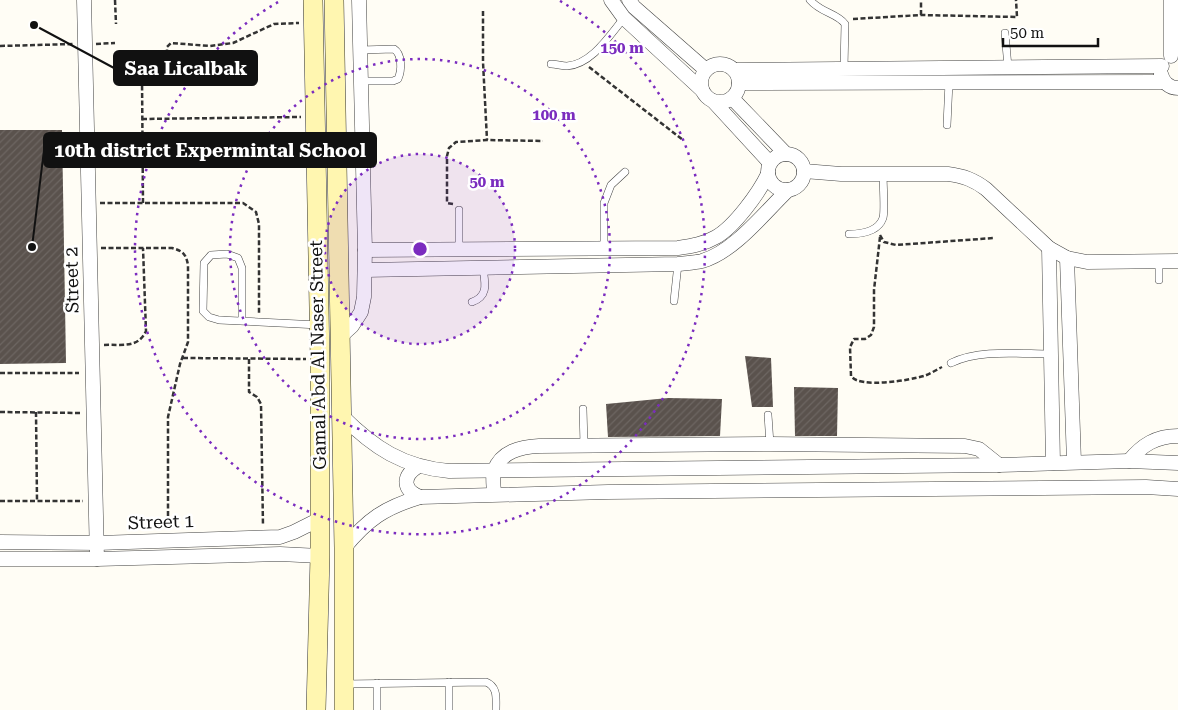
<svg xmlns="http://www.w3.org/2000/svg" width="1178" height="710" font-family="'Roboto Serif',serif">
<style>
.building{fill:url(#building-hatch)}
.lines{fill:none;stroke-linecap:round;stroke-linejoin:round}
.lane-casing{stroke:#444;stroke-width:8}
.street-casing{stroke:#444;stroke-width:15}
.secondary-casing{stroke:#333;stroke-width:20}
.path{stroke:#333;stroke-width:2.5;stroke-dasharray:5 2.5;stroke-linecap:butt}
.lane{stroke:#fff;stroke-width:7}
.street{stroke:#fff;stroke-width:14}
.secondary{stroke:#fff6b0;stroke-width:19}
.ring{fill:none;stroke:#7b2cbf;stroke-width:2.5;stroke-dasharray:2.5 5}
.labels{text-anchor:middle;stroke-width:5;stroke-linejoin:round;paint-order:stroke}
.street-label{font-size:18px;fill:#111;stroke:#fff}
.centre{fill:#7b2cbf;stroke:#fff;stroke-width:2.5}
.ring-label{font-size:15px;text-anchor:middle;font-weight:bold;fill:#7b2cbf;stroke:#fff;stroke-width:5;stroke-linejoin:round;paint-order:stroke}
.leader{fill:none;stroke:#111;stroke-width:2}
.callout-dot{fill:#111;stroke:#fff;stroke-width:2}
.callout{fill:#111;stroke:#111;stroke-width:2}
.callout-label{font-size:19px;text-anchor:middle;font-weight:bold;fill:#fff}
</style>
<defs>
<pattern id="building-hatch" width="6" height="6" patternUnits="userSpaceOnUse" patternTransform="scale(1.25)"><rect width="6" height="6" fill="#5a524d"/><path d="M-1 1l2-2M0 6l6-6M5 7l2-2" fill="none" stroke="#6d6662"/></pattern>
</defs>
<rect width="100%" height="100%" fill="#fffdf5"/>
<!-- building -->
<g class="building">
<polygon points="0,130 62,130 66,363 0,364"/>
<polygon points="745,356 771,358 773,407 752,407"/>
<polygon points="794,387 838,388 837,436 795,436"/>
<polygon points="668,398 722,399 720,436 608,437 606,404"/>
</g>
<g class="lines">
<!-- lane casing -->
<g class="lane-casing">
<g id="lane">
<path d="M 810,0 C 821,13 837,13 845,24 L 844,68"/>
<polyline points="1005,33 1008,67"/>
<path d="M 361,50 L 394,49 C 402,54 402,70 398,79 L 393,81 L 361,81"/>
<path d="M 551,64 C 556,64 562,66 567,66 C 592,64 609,36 624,18"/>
<polyline points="947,125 949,82"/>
<path d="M 849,234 C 861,234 878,232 883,218 C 885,211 883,183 883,174"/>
<polyline points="604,248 604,203 611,185 625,172"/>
<polyline points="459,249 459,210"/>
<polyline points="1159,280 1159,261"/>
<polyline points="674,301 678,264"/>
<path d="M 472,302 C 489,296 485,283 483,268"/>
<polyline points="242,321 242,268 238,258 227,254 211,255 204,263 203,311 209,317 219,320 319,325"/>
<path d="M 951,363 C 980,349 1019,354 1051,354"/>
<polyline points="583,409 584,445"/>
<polyline points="768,415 770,444"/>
<polyline points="377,683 377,710"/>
<path d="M 344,684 L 486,682 C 498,687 496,698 496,710"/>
<polyline points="449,710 449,682"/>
</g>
</g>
<!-- street casing -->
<g class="street-casing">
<g id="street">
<polyline points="84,0 97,559"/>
<polyline points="611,0 624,18 702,90"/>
<polyline points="629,0 634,7 706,70"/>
<polyline points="1171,0 1171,56"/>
<circle cx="720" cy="83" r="19"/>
<polyline points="734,70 1162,66"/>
<path d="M 1161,74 C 1163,82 1169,88 1178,88"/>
<polyline points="739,83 1164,82"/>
<polyline points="732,98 786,154"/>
<polyline points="713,101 770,163"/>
<circle cx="786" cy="172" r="18"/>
<path d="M 804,171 L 841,174 L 948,174 C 964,176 974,180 986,189 L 1049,248 L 1067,258 L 1087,262 L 1178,261"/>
<polyline points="1049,248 1053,463"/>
<path d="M 365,250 L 678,248 C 692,246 704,244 716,237 C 734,227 759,193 768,174"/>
<polyline points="1067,258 1074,462"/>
<path d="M 365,270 L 678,264 C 686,263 694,263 702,261 C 734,252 764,213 788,190"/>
<polyline points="341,336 352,326 361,312 364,297 365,250 359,0"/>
<path d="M 342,416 C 374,448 403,467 449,471 L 999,465 L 1129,461 L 1178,463"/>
<path d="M 1129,461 C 1142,445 1156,436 1178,436"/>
<path d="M 417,467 C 402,477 403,490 420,497"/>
<path d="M 494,494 C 494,488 492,477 494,471 C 501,451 521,447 539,446 L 770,444 L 965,446 L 979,449 L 999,465"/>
<polyline points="0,542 98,543 280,537 294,532 320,519"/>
<path d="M 344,548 C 368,519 384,508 420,497 L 608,492 L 1146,487 L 1178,489"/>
<polyline points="0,559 97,559 280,554 320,556"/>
</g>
</g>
<!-- secondary casing -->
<g class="secondary-casing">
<g id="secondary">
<polyline points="313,0 320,359 320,556 316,710"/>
<polyline points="334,0 344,548 344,710"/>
</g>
</g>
<!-- path -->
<g class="path">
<polyline points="115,0 116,24"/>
<polyline points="483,11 483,62 487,140"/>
<polyline points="921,15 921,0"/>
<polyline points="853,19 921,15 1017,17 1016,0"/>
<polyline points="96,44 115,43"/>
<polyline points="0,46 73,44"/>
<polyline points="589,67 683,140"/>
<polyline points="142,119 301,117"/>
<polyline points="100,203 243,203 256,212 259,224 259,313"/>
<path d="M 143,203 L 142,78 C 147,66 158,72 167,65 L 167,47 L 171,43 L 210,46 L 233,43 L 274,24 L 299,23"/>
<polyline points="453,204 447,203 447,156 449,148 456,142 487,140 543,141"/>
<polyline points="880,235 884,242 896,245 994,238"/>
<path d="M 880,237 L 874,290 L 874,327 L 871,335 L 865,339 L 854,339 L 850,347 L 851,376 C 860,389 910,380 924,376 C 930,374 936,370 942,367"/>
<path d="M 101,248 L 172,248 C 183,251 186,254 188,265 L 188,342 L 180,364 L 168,417 L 168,529"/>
<path d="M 104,345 C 121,344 138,349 146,331 L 143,248"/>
<polyline points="183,358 306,359"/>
<polyline points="249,359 249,392 257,397 261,404 263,526"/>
<polyline points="0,373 79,373"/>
<polyline points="0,412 81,413"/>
<polyline points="36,412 37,500"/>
<polyline points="0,501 83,501"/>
</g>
<!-- lane -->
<use href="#lane" class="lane"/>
<!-- street -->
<use href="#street" class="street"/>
<!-- secondary -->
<use href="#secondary" class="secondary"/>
</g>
<!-- distance rings -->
<circle cx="420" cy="249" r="95" fill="#7b2cbf" fill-opacity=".12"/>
<g class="ring">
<circle cx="420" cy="249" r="95"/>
<circle cx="420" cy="249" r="190"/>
<path d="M560 1A285 285 0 1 1 280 1"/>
</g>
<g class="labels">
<!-- street labels -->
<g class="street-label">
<text transform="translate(72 280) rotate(-91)" y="6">Street 2</text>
<text transform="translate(318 355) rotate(-91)" y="6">Gamal Abd Al Naser Street</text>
<text transform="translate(161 522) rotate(-2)" y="6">Street 1</text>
</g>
</g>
<circle cx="420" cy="249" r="8" class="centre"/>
<g class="ring-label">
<text x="622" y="53">150 m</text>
<text x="554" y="120">100 m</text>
<text x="487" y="187">50 m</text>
</g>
<!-- callouts -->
<path class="leader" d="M34 25L114 68M32 247L44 150"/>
<g class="callout-dot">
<circle cx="34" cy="25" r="5"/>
<circle cx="32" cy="247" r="5"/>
</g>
<g class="callout">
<rect x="114" y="51" width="143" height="34" rx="5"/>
<rect x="44" y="133" width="332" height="34" rx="5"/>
</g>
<g class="callout-label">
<text x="186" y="75">Saa Licalbak</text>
<text x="210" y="157">10th district Expermintal School</text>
</g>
<!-- scale -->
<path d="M1003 38v8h95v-8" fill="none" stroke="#111111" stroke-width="2.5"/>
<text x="1010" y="38" font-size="15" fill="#111111" stroke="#ffffff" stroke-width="4" paint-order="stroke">50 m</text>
</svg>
